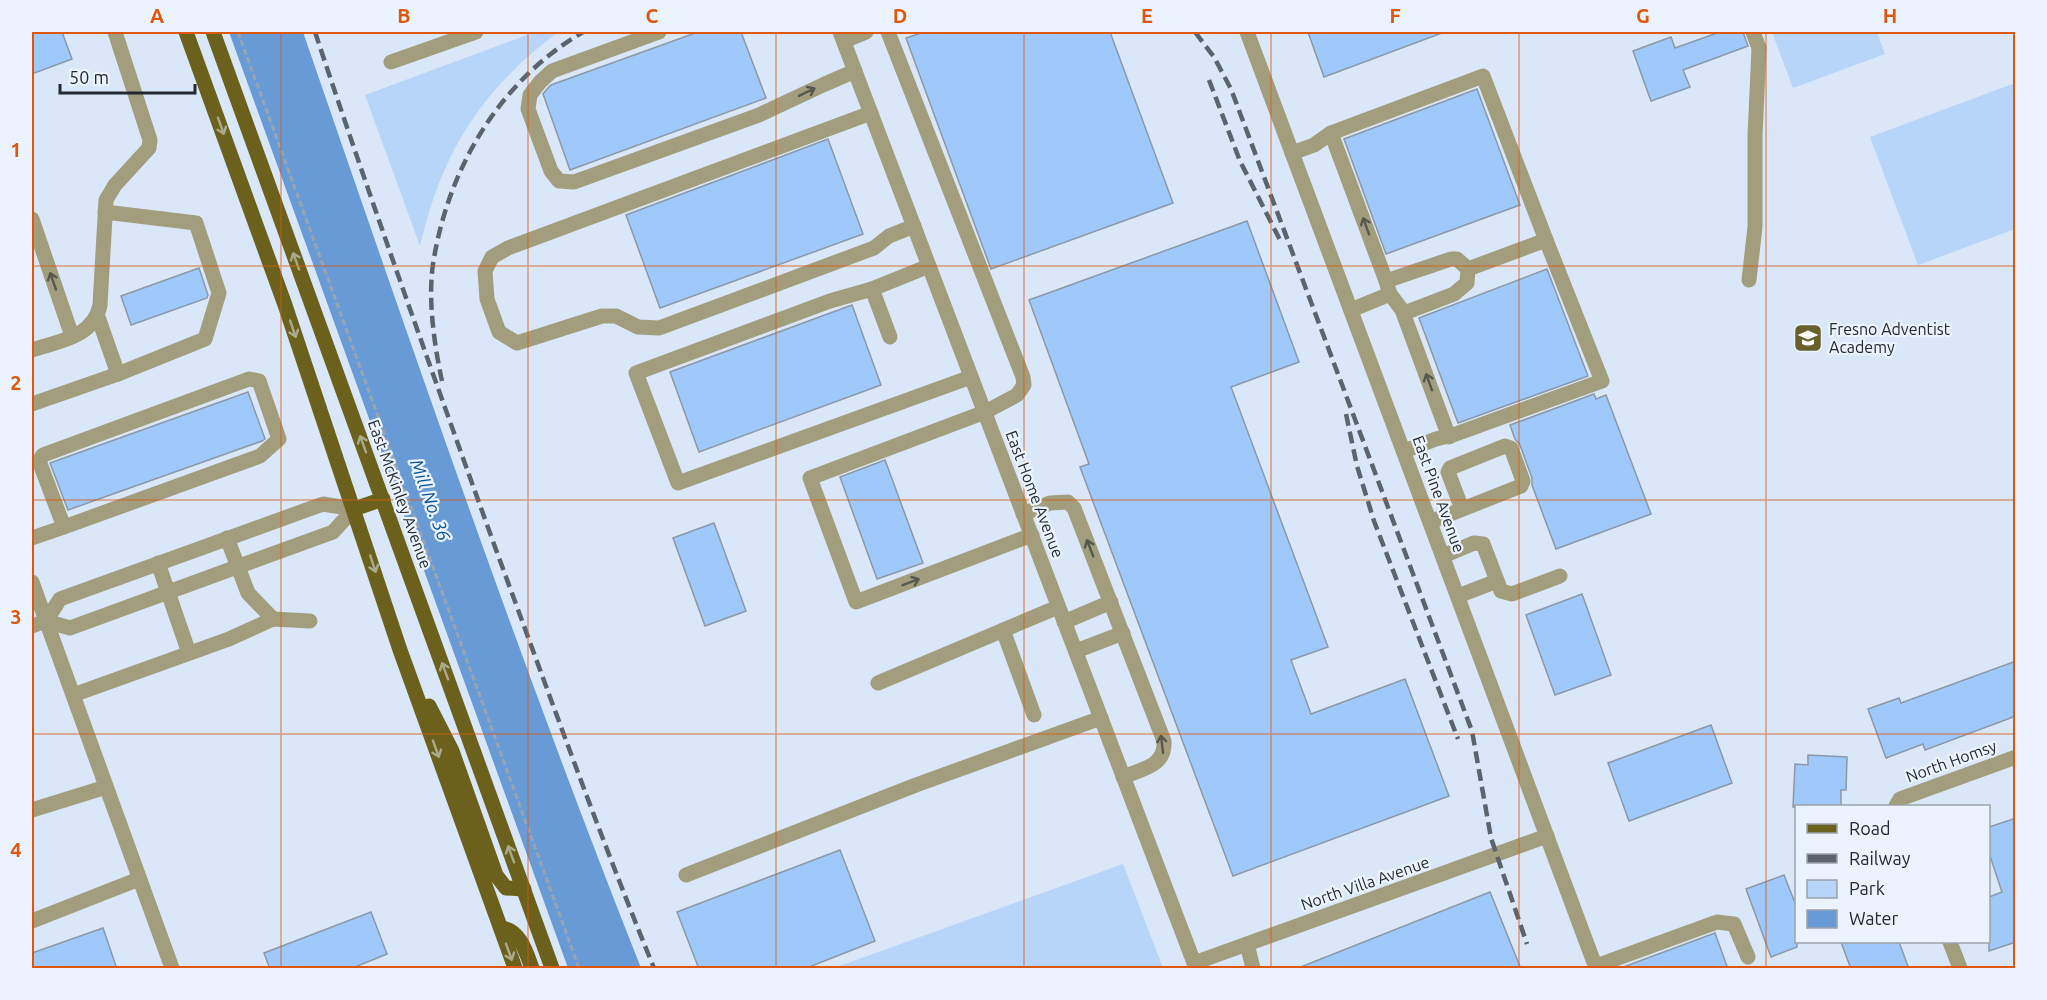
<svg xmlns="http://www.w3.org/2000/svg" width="2047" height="1000" font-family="Ubuntu,sans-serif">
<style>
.green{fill:#b7d5f8}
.water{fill:#689bd6}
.building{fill:#a0c9fb;stroke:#8b98a8;stroke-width:1.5}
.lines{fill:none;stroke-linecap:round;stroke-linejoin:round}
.path{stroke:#98a3b1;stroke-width:3;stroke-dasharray:6 3;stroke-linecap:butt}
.minor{stroke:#a29e7d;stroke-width:15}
.major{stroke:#6b611c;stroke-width:15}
.rail{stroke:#5b636d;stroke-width:4.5;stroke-dasharray:12 6;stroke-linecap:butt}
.oneway{stroke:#56584e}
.oneway2{stroke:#abaa8d}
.grid{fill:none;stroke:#de570e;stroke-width:1.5;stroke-opacity:0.55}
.labels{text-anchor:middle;stroke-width:4.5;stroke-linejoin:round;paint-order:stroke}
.poi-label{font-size:16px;fill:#24292f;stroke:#ebf4fe;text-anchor:start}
.street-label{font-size:16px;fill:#24292f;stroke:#ebf4fe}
.water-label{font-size:18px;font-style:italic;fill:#055299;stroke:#ebf4fe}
.neatline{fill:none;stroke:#de570e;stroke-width:2}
.grid-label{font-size:20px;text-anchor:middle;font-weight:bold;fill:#de570e}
</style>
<rect width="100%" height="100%" fill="#d9e7f9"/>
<!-- green -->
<g class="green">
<path d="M 535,32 L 558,32 C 480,91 442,152 420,246 L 365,95 Z"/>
<polygon points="1772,32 1877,32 1885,54 1793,88"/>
<polygon points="2015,83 2015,229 1918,265 1870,137"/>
<polygon points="1123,864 1163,968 834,968"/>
</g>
<!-- water -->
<path class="water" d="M 229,32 L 303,32 C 411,345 519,660 641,968 L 568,968 Z"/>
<!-- building -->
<g class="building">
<polygon points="32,32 62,32 72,59 32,74"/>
<polygon points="698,32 741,32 766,98 570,170 543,94 547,89 551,85"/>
<polygon points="924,32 1110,32 1173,203 991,269 906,38"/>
<polygon points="1308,32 1441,32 1442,33 1324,77"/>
<polygon points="1720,32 1743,32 1748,46 1683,70 1690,87 1651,101 1633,51 1671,37 1675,48"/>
<polygon points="1477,89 1520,205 1386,254 1344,139"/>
<polygon points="828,139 863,234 660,308 626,215"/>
<polygon points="1247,221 1299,362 1231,387 1328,647 1291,660 1311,714 1405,679 1449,796 1233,876 1080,467 1089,464 1029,300"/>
<polygon points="199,268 208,295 207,298 131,325 121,296"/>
<polygon points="1547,269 1588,376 1458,423 1419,318"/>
<polygon points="852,305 881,385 699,452 670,372"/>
<polygon points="248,392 265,439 262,441 68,510 50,463"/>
<polygon points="1594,394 1596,399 1606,395 1651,514 1556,549 1532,485 1532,478 1520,445 1515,439 1510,425"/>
<polygon points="885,460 923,563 877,579 840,477"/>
<polygon points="714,523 746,611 705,626 673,538"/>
<polygon points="1582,594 1611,675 1555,695 1526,615"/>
<polygon points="2016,661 2016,716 1925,750 1923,744 1886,758 1868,709 1899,698 1901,703"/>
<polygon points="1711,725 1732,783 1629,821 1608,763"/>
<polygon points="1808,755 1847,757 1846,790 1841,790 1841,807 1793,807 1795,764 1808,765"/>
<polygon points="2016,818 2016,942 1989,951 1989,897 2002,892 1989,853 1989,827"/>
<polygon points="840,850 875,941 804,969 699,969 677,912"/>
<polygon points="1784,875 1797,908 1797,947 1771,957 1746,889"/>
<polygon points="1490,892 1521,969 1298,969 1298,968"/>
<polygon points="371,912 387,954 350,969 270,969 264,953"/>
<polygon points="103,928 117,969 32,969 32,953"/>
<polygon points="1715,933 1728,969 1618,969"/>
<polygon points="1841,942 1899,942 1909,969 1851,969"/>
</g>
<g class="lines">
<!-- path -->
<polyline class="path" points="238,32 579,968"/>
<!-- minor -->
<g class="minor">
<polyline points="659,32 552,71 540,82 530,95 528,109 551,171 559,181 574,182 759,115 825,84 855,71"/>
<polyline points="840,32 1196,968"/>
<polyline points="888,32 1023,377 1024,385 1017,395 985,412 810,478 856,602 1032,535"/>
<polyline points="1247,32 1596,968"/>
<polyline points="844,41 866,32"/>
<polyline points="391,62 476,32"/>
<polyline points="871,113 508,248 492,257 485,271 487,299 499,332 517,343 602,316 616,316 638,327 659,328 874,248 889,236 914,226"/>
<polyline points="1331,133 1386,281"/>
<polyline points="1292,153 1314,145 1331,133 1483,76 1546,240"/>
<polyline points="105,212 196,223 219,293 205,339 118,374"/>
<polyline points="32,219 72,336"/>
<polyline points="1749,280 1755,227 1755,136 1759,48 1753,32"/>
<polyline points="872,289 830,301 636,373 678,483 971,377"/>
<polyline points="1351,310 1390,294"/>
<polyline points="1402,310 1407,312 1454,294 1467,283 1468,269 1457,259 1451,259 1386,281 1390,294 1402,310 1449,437"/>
<polyline points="890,337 872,289 929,266"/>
<path d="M 32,350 C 59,341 94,337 100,305 L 106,200 L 115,185 L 149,148 L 150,140 L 115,32"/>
<polyline points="32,404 118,374 98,317"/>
<polyline points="1404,451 1436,439 1453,435 1602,381 1546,240 1468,269"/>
<polygon points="323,504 354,509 333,532 70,628 46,621 60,599"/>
<path d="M 1023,514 L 1050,503 L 1068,502 L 1074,508 L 1164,741 C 1166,766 1142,769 1123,777"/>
<polyline points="1430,522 1521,486 1523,481 1511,448 1505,446 1450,468 1448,472 1462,509"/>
<polyline points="32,538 64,527 260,456 279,439 259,381 249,379 43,455 39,461 64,527"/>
<polyline points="227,538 248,593 273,619"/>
<polyline points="1443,556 1474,543 1483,544 1501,591 1512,594 1560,576"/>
<polyline points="158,563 189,653"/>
<polyline points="32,582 172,968"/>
<polyline points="1458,596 1497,581"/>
<polyline points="1064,622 1111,602"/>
<polyline points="32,626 46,621"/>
<polyline points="1003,630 1034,715"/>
<polyline points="1076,651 1123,633"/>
<polyline points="878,683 1058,607"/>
<polyline points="73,695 229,639 273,619 310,621"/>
<polyline points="1896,806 1900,799 2016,757"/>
<polyline points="32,810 106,787"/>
<polyline points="686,875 916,785 1101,718"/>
<polyline points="32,921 139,879"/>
<polyline points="1950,942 1960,968"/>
<polyline points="1247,944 1253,968"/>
<polyline points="1194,963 1547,836"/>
<polyline points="1596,966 1717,922 1734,924 1748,957"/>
</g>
<!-- major -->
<g class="major">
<polyline points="186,32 285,305 400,650 515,968"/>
<polyline points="213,32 552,968"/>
<polyline points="354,509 383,499"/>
<polyline points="429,706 452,751 496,875 506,888 524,889"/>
<path d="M 501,928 C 520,930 526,952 532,968"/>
</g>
<!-- rail -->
<g class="rail">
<path d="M 315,32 C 372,204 433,375 495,547 C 547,688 597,829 654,968"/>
<polyline points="1195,32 1214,57 1231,89 1472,731 1491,838 1527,944"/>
<polyline points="1209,80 1240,161 1280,240"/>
<path d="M 442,381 C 434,344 427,295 434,258 C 450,165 501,80 583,32"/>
<polyline points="1346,414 1357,466 1374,521 1458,739"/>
</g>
</g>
<!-- one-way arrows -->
<defs><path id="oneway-shaft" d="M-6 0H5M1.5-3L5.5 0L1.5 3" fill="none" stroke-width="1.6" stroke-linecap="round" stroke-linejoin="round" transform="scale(1.5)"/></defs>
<g class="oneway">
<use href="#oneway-shaft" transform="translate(807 92) rotate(-26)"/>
<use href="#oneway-shaft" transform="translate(1366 226) rotate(-110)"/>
<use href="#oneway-shaft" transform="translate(53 281) rotate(-109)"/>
<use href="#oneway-shaft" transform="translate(1429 382) rotate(-110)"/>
<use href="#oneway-shaft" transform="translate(1090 548) rotate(-111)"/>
<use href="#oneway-shaft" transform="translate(911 582) rotate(-21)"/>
<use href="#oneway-shaft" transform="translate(1162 744) rotate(-97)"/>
</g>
<g class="oneway2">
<use href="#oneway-shaft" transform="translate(221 126) rotate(70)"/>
<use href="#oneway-shaft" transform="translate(296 261) rotate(-110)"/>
<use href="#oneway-shaft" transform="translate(293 329) rotate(71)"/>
<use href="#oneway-shaft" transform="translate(363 444) rotate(-110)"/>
<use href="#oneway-shaft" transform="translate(373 564) rotate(72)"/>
<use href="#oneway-shaft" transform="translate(445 671) rotate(-110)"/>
<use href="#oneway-shaft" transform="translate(436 749) rotate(70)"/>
<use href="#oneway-shaft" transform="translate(511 854) rotate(-110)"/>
<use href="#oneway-shaft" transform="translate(509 952) rotate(70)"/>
</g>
<!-- grid -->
<path class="grid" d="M 281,32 L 281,968M 528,32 L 528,968M 776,32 L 776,968M 1024,32 L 1024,968M 1271,32 L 1271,968M 1519,32 L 1519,968M 1766,32 L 1766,968M 32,266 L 2016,266M 32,500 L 2016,500M 32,734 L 2016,734"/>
<!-- icons -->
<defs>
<g id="school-square" transform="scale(1.5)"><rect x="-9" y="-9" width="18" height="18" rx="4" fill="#68602c" stroke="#ebf4fe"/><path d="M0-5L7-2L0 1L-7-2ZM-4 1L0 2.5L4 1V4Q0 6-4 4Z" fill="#fff"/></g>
</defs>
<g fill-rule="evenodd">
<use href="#school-square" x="1808" y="338"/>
</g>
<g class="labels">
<!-- poi labels -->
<g class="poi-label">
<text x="1829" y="335">Fresno Adventist<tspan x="1829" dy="18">Academy</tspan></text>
</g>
<!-- street labels -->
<g class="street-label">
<text transform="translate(400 494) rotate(70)" y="6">East McKinley Avenue</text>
<text transform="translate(1035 494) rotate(69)" y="6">East Home Avenue</text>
<text transform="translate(1439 494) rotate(70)" y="6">East Pine Avenue</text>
<text transform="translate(1951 761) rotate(-20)" y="6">North Homsy</text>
<text transform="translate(1365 883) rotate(-19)" y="6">North Villa Avenue</text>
</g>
<!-- water labels -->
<g class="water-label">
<text transform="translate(430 500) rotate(70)" y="6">Mill No. 36</text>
</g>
</g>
<!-- border -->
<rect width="2047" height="1000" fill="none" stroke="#ebf4fe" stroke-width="66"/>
<!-- legend -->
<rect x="1795" y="805" width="195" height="138" fill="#ebf4fe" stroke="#9ba3ab" stroke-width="1.5"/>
<rect x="1807" y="824" width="30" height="9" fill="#6b611c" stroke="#9ba3ab" stroke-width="1.5"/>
<text x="1849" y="835" font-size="18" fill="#24292f">Road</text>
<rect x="1807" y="854" width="30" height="9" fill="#5b636d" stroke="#9ba3ab" stroke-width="1.5"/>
<text x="1849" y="865" font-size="18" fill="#24292f">Railway</text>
<rect x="1807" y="880" width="30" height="18" fill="#b7d5f8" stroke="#9ba3ab" stroke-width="1.5"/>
<text x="1849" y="895" font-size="18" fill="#24292f">Park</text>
<rect x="1807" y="910" width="30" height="18" fill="#689bd6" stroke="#9ba3ab" stroke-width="1.5"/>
<text x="1849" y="925" font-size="18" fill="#24292f">Water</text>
<!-- scale -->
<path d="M60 84v9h135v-9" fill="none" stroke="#24292f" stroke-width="3"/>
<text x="69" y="84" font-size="18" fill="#24292f" stroke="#ebf4fe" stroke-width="4.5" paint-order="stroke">50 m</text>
<rect x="33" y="33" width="1981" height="934" class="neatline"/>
<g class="grid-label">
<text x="157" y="23">A</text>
<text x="404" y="23">B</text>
<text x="652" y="23">C</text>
<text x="900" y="23">D</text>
<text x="1147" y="23">E</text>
<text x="1395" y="23">F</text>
<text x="1643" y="23">G</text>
<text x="1890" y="23">H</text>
<text x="16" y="157">1</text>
<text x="16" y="390">2</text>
<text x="16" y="624">3</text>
<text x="16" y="857">4</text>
</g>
</svg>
